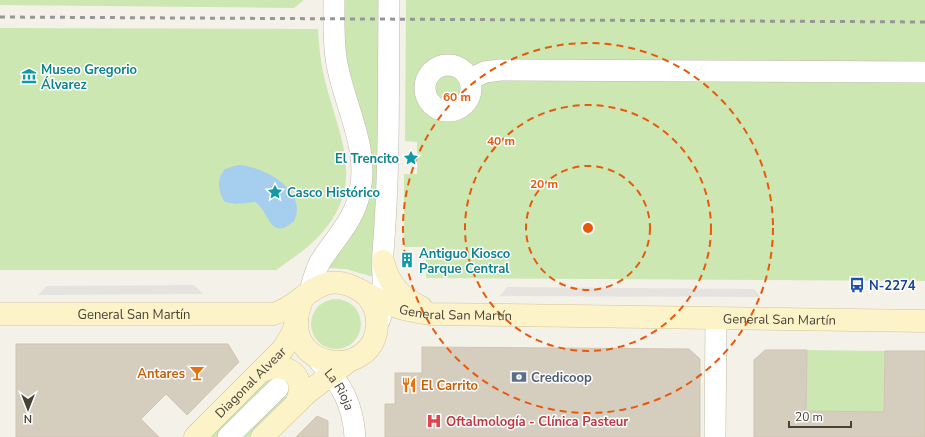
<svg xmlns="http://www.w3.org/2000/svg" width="925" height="437" font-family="'Nunito Sans',sans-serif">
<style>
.green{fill:#cde7b2}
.parking{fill:#e5e3e0}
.water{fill:#a6ceef}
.building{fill:#d5cdbe;stroke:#d0c5b1}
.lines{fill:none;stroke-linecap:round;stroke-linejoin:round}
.street-casing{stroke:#bfb9ab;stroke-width:22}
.secondary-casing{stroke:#d3c599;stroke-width:23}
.street{stroke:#fff;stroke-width:21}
.secondary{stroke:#fdf3c8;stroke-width:22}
.rail{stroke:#979797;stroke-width:3;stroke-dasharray:5 5;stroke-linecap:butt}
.ring{fill:none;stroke:#e8590c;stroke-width:2;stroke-dasharray:7 5}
.labels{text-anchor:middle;stroke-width:3;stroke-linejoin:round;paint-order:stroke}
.culture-label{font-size:13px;font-weight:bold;fill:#0d838f;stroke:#fff;text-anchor:start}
.transit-label{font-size:13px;font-weight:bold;fill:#164399;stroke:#fff;text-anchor:start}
.street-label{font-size:13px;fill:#474137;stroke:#fff}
.food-label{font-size:13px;font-weight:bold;fill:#c56008;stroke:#fff;text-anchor:end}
.service-label{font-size:13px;font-weight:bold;fill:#4e5e75;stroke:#fff;text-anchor:start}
.health-label{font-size:13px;font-weight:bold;fill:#be3a42;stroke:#fff;text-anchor:start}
.centre{fill:#e8590c;stroke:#fff;stroke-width:2}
.ring-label{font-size:12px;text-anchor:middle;font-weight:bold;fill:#e8590c;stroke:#fff;stroke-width:3;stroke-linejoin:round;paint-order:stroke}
</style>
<rect width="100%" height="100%" fill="#f4f1e8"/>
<!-- green -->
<g class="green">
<polygon points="0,0 304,0 294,8 0,5"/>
<polygon points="341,0 384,0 382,200 373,277 346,269 326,268 357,216"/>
<polygon points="406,0 925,0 925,281 426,278 426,247 404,247 404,174 417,174 417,142 405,141"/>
<path d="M 0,28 L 318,29 C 319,44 320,58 323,72 C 336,132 370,182 319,236 C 306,250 291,259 276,270 L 0,270 Z"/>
<circle cx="336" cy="324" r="25"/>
<polygon points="807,350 885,351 884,412 806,411"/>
<polygon points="268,377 288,399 249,437 206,437"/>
</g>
<!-- parking -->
<g class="parking">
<polygon points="194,285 203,294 38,295 47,286"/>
<polygon points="507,287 754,289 761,297 500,296"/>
</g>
<!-- water -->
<path class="water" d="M 238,165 C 262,166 309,190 294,221 C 270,243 269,210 255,202 L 236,204 L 225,202 C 218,192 216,179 225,169 Z"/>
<!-- building -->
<g class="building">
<polygon points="16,344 228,344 239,362 187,415 166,394 141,419 159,437 16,437"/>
<polygon points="422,347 689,349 700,359 700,437 385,437 385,404 395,404 395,373 422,373"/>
<polygon points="765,350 807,350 806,411 884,412 885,351 925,351 925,437 754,437 754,360"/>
<polygon points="317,416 328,421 328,437 296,437"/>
</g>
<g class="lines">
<!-- street casing -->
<g class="street-casing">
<g id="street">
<circle cx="448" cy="88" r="23"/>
<polyline points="470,79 485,72 500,70 925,72"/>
<path d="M 310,291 C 313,281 315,271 320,262 C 335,238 355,220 360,191 C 369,147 345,107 337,64 C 333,43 334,21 334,0"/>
<path d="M 380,319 C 387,298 381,274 383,252 C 390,169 388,84 389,0"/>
<path id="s1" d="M 320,362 C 342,384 353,405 355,437"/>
<polyline points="228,437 278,388"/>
<polyline points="715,437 716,318"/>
</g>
</g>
<!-- secondary casing -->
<g class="secondary-casing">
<g id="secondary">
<path d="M 383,261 C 388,283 401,298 421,307"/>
<path d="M 303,298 C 271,371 377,384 377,323 C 377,310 371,298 361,291"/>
<path id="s2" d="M 0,314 L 273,314 C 295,309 307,288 329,283 C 349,279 365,295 383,302 C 399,309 414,312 431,314 L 925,321"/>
<path d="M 262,371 C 287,360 307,375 297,402"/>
<path id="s3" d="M 195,437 L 283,349 L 292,334 L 297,320"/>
<polyline points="262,437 308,392 349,361"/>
</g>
</g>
<!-- street -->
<use href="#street" class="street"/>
<!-- secondary -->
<use href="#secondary" class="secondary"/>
<!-- rail -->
<polyline class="rail" points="0,17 925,22"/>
</g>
<!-- distance rings -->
<g class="ring">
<circle cx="588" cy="228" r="62"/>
<circle cx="588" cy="228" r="123"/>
<circle cx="588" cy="228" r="185"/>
</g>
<!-- icons -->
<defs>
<g id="museum-bare" transform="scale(1.2)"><path d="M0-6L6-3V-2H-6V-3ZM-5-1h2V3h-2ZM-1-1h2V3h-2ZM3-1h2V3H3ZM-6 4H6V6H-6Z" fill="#0f9aa8" stroke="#fff" stroke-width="2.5" paint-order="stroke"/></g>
<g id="sight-bare" transform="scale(1.2)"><path d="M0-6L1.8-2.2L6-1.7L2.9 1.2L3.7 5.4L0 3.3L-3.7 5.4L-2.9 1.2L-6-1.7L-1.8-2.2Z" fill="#0f9aa8" stroke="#fff" stroke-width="2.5" paint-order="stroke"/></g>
<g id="building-bare" transform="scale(1.2)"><path d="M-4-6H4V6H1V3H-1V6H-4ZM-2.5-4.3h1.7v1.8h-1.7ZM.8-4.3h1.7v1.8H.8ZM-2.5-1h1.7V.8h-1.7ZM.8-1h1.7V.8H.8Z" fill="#0f9aa8" stroke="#fff" stroke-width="2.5" paint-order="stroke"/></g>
<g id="bus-bare" transform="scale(1.2)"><path d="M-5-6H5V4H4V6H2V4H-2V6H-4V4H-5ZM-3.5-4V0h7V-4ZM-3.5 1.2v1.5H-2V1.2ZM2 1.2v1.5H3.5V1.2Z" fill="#1a4fb4" stroke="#fff" stroke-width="2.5" paint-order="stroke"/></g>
<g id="bar-bare" transform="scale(1.2)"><path d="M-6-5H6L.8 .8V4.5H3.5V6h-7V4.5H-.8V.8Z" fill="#e8710a" stroke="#fff" stroke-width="2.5" paint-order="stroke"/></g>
<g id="bank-bare" transform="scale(1.2)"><path d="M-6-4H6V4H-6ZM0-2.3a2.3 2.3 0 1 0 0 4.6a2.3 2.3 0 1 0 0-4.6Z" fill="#5c6f8a" stroke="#fff" stroke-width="2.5" paint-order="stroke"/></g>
<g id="restaurant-bare" transform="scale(1.2)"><path d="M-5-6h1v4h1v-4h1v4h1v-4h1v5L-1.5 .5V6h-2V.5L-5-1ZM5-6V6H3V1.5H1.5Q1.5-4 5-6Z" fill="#e8710a" stroke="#fff" stroke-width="2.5" paint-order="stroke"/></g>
<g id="hospital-bare" transform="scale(1.2)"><path d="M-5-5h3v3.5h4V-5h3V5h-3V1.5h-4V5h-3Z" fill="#e0444e" stroke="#fff" stroke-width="2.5" paint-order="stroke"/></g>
</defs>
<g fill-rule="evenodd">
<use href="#museum-bare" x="29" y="76"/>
<use href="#sight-bare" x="411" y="158"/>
<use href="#sight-bare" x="275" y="192"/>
<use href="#building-bare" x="407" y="260"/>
<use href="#bus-bare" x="857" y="285"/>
<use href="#bar-bare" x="197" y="373"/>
<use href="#bank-bare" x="519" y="377"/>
<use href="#restaurant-bare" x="409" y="385"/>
<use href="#hospital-bare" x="434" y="421"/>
</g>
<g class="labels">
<!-- culture labels -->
<g class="culture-label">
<text x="41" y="74">Museo Gregorio<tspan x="41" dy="15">Álvarez</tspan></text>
<text x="399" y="163" text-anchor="end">El Trencito</text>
<text x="287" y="197">Casco Histórico</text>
<text x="419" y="258">Antiguo Kiosco<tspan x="419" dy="15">Parque Central</tspan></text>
</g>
<!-- transit labels -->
<g class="transit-label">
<text x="869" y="290">N-2274</text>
</g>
<!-- street labels -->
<g class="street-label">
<text dy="5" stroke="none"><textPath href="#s2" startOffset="470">General San Martín</textPath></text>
<text dy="5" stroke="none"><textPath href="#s2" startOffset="134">General San Martín</textPath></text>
<text dy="5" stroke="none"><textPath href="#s2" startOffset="794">General San Martín</textPath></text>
<text dy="5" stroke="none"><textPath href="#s3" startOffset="78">Diagonal Alvear</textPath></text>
<text dy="5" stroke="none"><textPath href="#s1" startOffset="34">La Rioja</textPath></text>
</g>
<!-- food labels -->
<g class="food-label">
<text x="185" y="378">Antares</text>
<text x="421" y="390" text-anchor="start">El Carrito</text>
</g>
<!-- service labels -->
<g class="service-label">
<text x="531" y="382">Credicoop</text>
</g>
<!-- health labels -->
<g class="health-label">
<text x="446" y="426">Oftalmología - Clínica Pasteur</text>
</g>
</g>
<circle cx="588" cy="228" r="6" class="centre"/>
<g class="ring-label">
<text x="457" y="101">60 m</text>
<text x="501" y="145">40 m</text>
<text x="544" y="188">20 m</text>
</g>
<!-- north arrow -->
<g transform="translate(28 409) rotate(180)" stroke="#ffffff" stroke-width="3" paint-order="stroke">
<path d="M0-3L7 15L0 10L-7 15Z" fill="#474137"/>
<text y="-6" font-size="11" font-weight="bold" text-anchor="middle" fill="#474137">N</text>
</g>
<!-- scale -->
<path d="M789 421v6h62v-6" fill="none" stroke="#474137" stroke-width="2"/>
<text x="795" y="421" font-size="12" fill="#474137" stroke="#ffffff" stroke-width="3" paint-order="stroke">20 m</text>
</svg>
